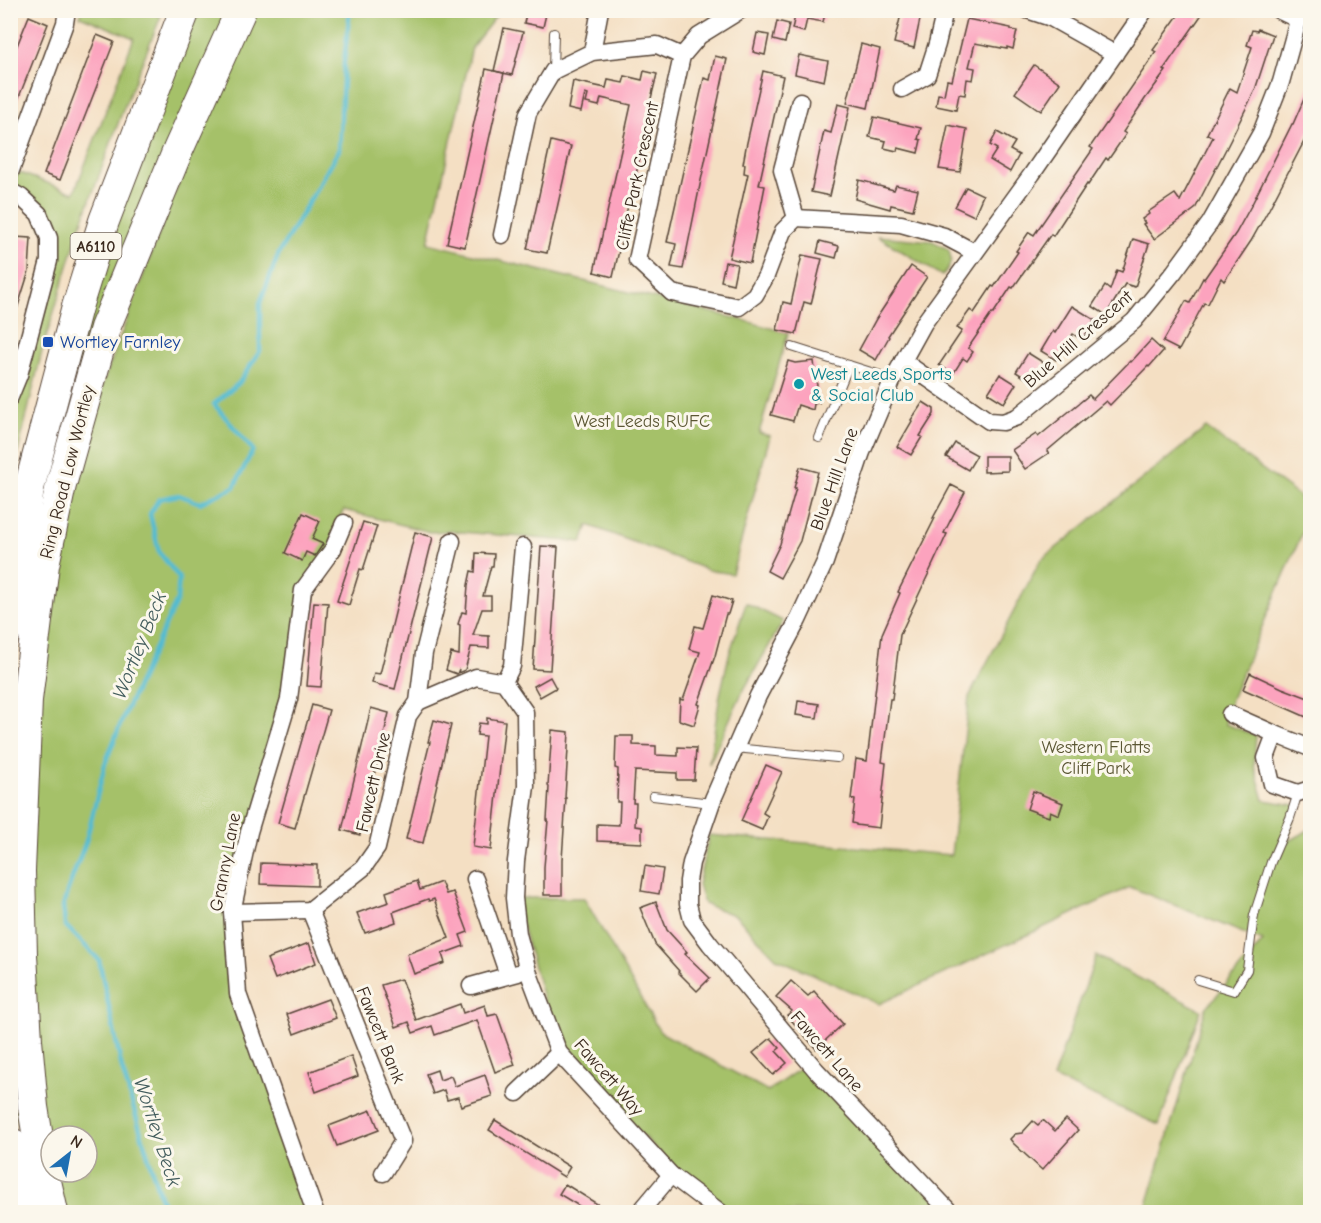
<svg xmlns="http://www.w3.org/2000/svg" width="1321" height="1223" font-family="'Comic Neue',sans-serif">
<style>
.green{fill:#a5c169;stroke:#707644;stroke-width:1.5;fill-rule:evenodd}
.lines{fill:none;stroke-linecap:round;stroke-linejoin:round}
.stream{stroke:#53bbd1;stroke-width:4.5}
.building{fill:#fca3be}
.lane-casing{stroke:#574537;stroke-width:10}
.street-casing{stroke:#574537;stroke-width:19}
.highway-casing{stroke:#574537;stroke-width:32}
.lane{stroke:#fff;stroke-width:8}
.street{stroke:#fff;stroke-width:16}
.highway{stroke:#fff;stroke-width:30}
.transit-dot{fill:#1a4fb4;stroke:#fbf7ec;stroke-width:2}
.culture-dot{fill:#0f9aa8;stroke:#fbf7ec;stroke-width:2}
.labels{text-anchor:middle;stroke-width:6;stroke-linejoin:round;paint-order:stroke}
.shield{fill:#fbf7ec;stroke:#75685c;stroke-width:1.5}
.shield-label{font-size:16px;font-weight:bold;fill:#3b2a1e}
.street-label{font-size:18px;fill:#3b2a1e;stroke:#fbf7ec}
.transit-label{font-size:18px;fill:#164399;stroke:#fbf7ec;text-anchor:start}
.culture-label{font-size:18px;fill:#0d838f;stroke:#fbf7ec;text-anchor:start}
.park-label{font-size:18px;fill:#5b5734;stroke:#fbf7ec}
.water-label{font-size:20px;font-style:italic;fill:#435d5d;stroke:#fbf7ec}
</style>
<rect width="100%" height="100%" fill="#fbf7ec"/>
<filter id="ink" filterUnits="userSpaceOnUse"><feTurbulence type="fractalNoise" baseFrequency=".0167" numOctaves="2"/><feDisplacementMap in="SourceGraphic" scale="12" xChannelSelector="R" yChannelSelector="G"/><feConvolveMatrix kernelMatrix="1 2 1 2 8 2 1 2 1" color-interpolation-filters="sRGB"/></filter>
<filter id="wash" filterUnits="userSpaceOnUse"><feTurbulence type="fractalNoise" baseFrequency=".008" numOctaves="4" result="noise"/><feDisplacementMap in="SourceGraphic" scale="24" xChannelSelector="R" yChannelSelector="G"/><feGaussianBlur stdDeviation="1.35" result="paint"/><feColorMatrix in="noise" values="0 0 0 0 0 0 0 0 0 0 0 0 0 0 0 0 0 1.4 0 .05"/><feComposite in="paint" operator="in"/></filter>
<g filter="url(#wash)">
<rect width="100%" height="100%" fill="#f4dfc3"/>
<!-- green -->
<g class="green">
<polygon points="82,11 147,11 161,16 123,110 79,230 42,351 14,469 11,469 11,410 25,380 57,254 17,184 16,178 18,172 74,193 134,38 80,16"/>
<polygon points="195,11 230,11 74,377 50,461 94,274"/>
<path d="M 254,11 L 500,11 L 472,47 L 428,243 L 739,319 L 788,333 L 759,433 L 770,436 L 732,574 L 708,570 L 588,525 L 582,542 L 449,531 L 430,532 L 344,510 L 335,524 L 333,549 L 303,590 L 289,699 L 238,883 L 238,994 L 315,1212 L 53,1212 L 22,955 L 54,514 L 172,199 ZM 51,1136 L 87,1136 L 87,1172 L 51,1172 Z"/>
<path d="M 877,236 L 932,241 L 948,249 C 954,261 950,266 942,276 Z"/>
<polygon points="1206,428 1299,496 1310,515 1231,699 1225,724 1256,735 1254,765 1264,800 1296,805 1288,842 1310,829 1310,1212 1145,1212 1206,1008 1263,941 1130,887 879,1004 776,958 736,916 704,904 698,885 709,835 951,855 969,697 1040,561"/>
<polygon points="746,603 783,621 741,695 709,764 720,695 729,655"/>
<polygon points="514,898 584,898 660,1032 768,1091 801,1068 949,1212 720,1212 559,1053"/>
<polygon points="10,903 33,1161 19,1134 12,1093 10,1071"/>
<polygon points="1096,956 1201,1010 1159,1125 1053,1078"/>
</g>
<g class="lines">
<!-- stream -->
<polyline class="stream" points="168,1212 162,1203 122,1069 99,960 65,925 63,907 67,892 86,841 105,764 124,715 177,600 179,578 159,552 150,514 159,499 179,495 200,503 234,487 253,450 214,404 239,383 260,351 260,303 279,253 339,150 344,61 350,10"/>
</g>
<g id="blocks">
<!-- building -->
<g class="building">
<polygon points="527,10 547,10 543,27 524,23"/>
<polygon points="792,10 826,10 823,22 807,19 804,32 792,29 795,16 791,15"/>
<polygon points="902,10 922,10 914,48 894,43"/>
<polygon points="1182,10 1205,10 1163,70 1166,71 1145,99 1123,132 1126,134 1108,160 1106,158 1088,185 1087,184 1053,236 1051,234 1013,288 1011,287 993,314 992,313 968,348 973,352 967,361 963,358 953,374 939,365 962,331 957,328 970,310 974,313 992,286 994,287 1018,252 1016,251 1029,232 1034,235 1093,149 1090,147 1156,52 1153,50"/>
<polygon points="29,16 48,24 11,117 10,63"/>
<polygon points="967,19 1011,28 1011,30 1017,31 1013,49 1007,47 1007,49 975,43 969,67 975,68 973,80 967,79 965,95 959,94 956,110 936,106 938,94 944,95 947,80 952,81"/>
<polygon points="777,21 789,24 785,43 773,40"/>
<polygon points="504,28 523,32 512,75 494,71"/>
<polygon points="1258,29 1273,35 1255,90 1230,141 1195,209 1154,239 1143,224 1145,223 1142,219 1149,214 1148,212 1175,194 1180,201 1213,137 1207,134 1230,88 1237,92 1252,47 1247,45 1252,30 1257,31"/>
<polygon points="757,33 769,35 765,55 753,52"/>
<polygon points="97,35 114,42 60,180 44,174"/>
<polygon points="861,44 880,49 868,108 847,103"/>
<polygon points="799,55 828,61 824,81 795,74"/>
<polygon points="715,56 727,59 700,185 683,269 671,267 676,244 667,242 704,78 710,80"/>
<polygon points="1034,65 1060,83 1041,111 1015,93"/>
<polygon points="486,69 504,73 465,247 447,243"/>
<polygon points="644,71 657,74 646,119 649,120 633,187 621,233 623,233 613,277 594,272 631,105 601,98 599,106 586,103 588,95 585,94 581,112 568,109 573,81 606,88 608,80 623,83 625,76 642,80"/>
<polygon points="763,71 783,76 759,185 765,186 750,263 729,258 748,174 744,173 745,164 743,164 746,147"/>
<polygon points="1311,83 1311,128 1269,209 1251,241 1224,281 1221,278 1208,304 1204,303 1179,350 1163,342 1186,301 1190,303 1203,278 1204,279 1236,233 1252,204 1292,124 1293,124"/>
<polygon points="838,104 850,107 830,196 811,192 824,131 831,133"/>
<polygon points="874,117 921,128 918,139 921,140 918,153 898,148 897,151 884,148 886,141 869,137"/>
<polygon points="948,125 967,129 960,172 939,169"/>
<polygon points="997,132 1015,142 1010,150 1019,155 1010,172 990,160 997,149 990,145"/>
<polygon points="551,141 571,146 547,253 527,249"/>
<polygon points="859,180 871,183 871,184 894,190 896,185 918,190 913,210 891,205 890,209 855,199"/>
<polygon points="966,187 983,195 974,216 955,207"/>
<polygon points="14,237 31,238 29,271 13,322 10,322 10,284"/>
<polygon points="1133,239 1149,244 1135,287 1125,284 1106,315 1092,306 1105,286 1110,290 1117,270 1122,272"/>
<polygon points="820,241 839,246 836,258 817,253"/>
<polygon points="802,255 822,259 811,304 804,302 796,334 777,330 783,302 791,304"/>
<polygon points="725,262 737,264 733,284 721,281"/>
<polygon points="911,266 927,277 888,336 889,337 876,360 859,350 876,319"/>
<polygon points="1072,306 1095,320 1082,340 1073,334 1056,360 1041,351 1053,331 1055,333"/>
<polygon points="1151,340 1163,351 1149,367 1148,366 1110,405 1106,401 1047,451 1049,453 1025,469 1012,450 1036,434 1038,437 1089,395 1093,399 1130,361 1131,362"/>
<polygon points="1028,353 1044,363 1032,382 1016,372"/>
<polygon points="788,361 795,363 814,361 819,403 814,404 813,410 798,405 793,421 771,415"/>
<polygon points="1000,374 1016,384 1004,403 988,393"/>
<polygon points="923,402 934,409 934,414 920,436 922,437 911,455 897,447 912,421 911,420"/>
<polygon points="955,443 977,455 968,470 946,457"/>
<polygon points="984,456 1008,456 1008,471 984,472"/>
<polygon points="800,467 818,472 800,541 780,578 767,571 780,544 796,488 794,488"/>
<polygon points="951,485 965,492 944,533 947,534 900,635 892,699 890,699 882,762 886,763 879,828 856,825 856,824 852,823 855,800 851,799 856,759 867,761 882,634 900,593 898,592 935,518 933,518"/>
<polygon points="303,513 320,521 312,539 323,544 315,556 306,552 302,561 285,553"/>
<polygon points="363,522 377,526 363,570 360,569 349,605 337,601"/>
<polygon points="415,532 433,537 395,689 372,683 374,673 380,674"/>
<polygon points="541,546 558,547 550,670 533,669"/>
<polygon points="476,553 494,554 493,566 491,566 483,596 491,596 491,609 482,609 473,635 489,636 489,648 471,647 465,670 458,673 459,669 457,674 446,670 451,653 459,655 460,625 458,624 462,612 466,613 468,585 471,571 475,572"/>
<polygon points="713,595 732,601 728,614 726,614 715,656 698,704 700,705 694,725 679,720 680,699 683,700 700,652 689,649 695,626 703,628"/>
<polygon points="314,602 328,603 321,687 307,686"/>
<polygon points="1250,673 1282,688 1311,699 1311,719 1243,689"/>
<polygon points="550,677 556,688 540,697 534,686"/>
<polygon points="798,701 819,704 817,718 796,715"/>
<polygon points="312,705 329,710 295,828 278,823"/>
<polygon points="371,708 389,713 360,835 342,830"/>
<polygon points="487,718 505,721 491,850 473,847 485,736 477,735 479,723 487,724"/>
<polygon points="434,720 451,725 423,843 406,839 430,742 428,742"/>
<polygon points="552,730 569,732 565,798 566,798 562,860 562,895 544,895 544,867 548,820 547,820 549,787 548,786"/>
<polygon points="616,736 633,736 633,745 656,746 656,755 678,756 678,747 696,748 694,780 677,780 677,773 635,771 633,803 636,803 635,826 642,827 642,843 597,841 597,824 619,825 620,802 617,802 618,769 615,768"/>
<polygon points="766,765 782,772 763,813 768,816 762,830 741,821"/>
<polygon points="1033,791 1063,803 1059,815 1050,811 1049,817 1027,809"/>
<polygon points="261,863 317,865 317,886 260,884"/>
<polygon points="645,866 663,869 659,894 641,891"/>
<polygon points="417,881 420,890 441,882 446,894 453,892 468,932 460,935 464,946 442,954 445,963 414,974 407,954 449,938 434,899 429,901 428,899 393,912 396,922 365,933 357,913 389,902 386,892"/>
<polygon points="656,902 667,930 687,952 685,954 710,978 697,991 678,972 679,971 655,944 640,908"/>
<polygon points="309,943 316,963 275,979 267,959"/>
<polygon points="401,979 416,1020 460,1004 463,1013 485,1005 488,1016 497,1014 515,1065 495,1072 477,1020 435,1035 432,1026 413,1033 409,1022 396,1027 381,985"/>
<polygon points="791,981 808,996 814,991 843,1024 816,1049 787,1015 792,1011 776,997"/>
<polygon points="328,999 336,1018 294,1034 287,1014"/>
<polygon points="771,1038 780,1048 776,1051 787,1063 773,1075 753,1053"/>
<polygon points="351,1056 358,1076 316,1092 309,1072"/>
<polygon points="437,1070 440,1080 451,1076 455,1086 485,1075 492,1096 461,1106 458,1097 447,1100 444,1090 433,1094 426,1074"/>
<polygon points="371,1110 379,1130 337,1146 329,1126"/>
<polygon points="1066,1119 1078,1130 1042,1170 1013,1143 1010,1139 1015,1134 1022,1133 1033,1121 1038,1125 1043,1120 1055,1131"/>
<polygon points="495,1120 570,1167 564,1177 489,1130"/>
<polygon points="565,1184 610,1212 589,1212 559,1194"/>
</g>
</g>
</g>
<g filter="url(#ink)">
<use href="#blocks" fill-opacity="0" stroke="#574537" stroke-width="1.5"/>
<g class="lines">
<!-- lane casing -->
<g class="lane-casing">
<g id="lane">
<polyline points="553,71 554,33"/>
<polyline points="792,347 893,379"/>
<polyline points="819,438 849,365"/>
<polyline points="735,748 837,758"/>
<polyline points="653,796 711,803"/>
<polyline points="1198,980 1234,991 1247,970 1254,915 1271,862 1290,818 1298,793"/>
</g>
</g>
<!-- street casing -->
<g class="street-casing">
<g id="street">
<polyline points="741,10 699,36 682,56 637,260 672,293 739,307 755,295 766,276 783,231 796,218 901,224 944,236 974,252"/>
<polyline points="1027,10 1051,18 1115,54"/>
<polyline points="1278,10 1299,20"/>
<polyline points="592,52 600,10"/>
<polyline points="902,89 927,75 937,44 945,10"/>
<polyline points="10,173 65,23 67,10"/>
<polyline points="10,191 21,197 39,214 49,238 49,261 19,375 10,397"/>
<polyline points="796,218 782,170 800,101"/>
<polyline points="502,235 528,113 553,71 592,52 657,45 682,56"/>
<polyline points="903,361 989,421 1003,422 1017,417 1134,321 1174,272 1210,223 1261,133 1281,82 1301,10"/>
<polyline points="10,483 36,491"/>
<polyline points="504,682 512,666 523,547"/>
<polyline points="418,702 476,677 504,682 525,712 526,786 516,861 514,898 518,934 528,971 559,1053 671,1175 720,1212"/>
<polyline points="1230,714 1275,734"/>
<polyline points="1310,748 1275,734 1266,758 1272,784 1298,793 1310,789"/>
<polyline points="475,879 508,975"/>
<polyline points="310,910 403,1141 383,1173"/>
<polyline points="232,912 310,910 363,868 377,848 408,716 418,702 424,653 452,541"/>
<polyline points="471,986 518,973"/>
<polyline points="517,1093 559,1053"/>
<polyline points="315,1212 238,994 232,912 249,832 289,699 303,590 333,549 344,523"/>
<polyline points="640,1212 671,1175"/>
<polyline points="950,1212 816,1070 710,944 692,920 688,904 688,881 691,863 713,799 758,696 798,620 825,562 862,452 893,379 924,323 1032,174 1145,10"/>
</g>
</g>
<!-- highway casing -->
<g class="highway-casing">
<g id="highway">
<polyline points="10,627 29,488 77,307 104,221 185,10"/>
<polyline points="10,1142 18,1181 28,1212"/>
<polyline points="53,1212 43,1168 33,1107 27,1040 22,955 20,871 27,700 44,565 61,485 105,328 178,150 241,10"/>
</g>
</g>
<!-- lane -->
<use href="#lane" class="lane"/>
<!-- street -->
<use href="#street" class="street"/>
<!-- highway -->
<use href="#highway" class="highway"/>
</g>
</g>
<!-- markers -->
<rect class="transit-dot" x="42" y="336" width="12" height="12" rx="3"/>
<circle class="culture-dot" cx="799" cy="384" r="6"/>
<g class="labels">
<!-- shield labels -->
<rect class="shield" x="70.5" y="233" width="51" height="26" rx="4.5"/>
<g class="shield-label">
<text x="96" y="252">A6110</text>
</g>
<!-- street labels -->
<g class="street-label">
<text transform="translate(637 176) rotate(-78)" y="6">Cliffe Park Crescent</text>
<text transform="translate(1078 339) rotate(-41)" y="6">Blue Hill Crescent</text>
<text transform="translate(67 472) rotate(-76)" y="6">Ring Road Low Wortley</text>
<text transform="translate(834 479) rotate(-70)" y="6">Blue Hill Lane</text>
<text transform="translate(373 782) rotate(-77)" y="6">Fawcett Drive</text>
<text transform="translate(225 862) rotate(-79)" y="6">Granny Lane</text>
<text transform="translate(381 1035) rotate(68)" y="6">Fawcett Bank</text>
<text transform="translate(827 1051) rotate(49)" y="6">Fawcett Lane</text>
<text transform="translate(609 1077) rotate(49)" y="6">Fawcett Way</text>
</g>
<!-- transit labels -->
<g class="transit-label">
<text x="60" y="348">Wortley Farnley</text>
</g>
<!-- culture labels -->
<g class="culture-label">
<text x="811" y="380">West Leeds Sports<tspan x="811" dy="21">&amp; Social Club</tspan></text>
</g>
<!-- park labels -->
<g class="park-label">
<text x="642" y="427">West Leeds RUFC</text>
<text x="1096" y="753">Western Flatts<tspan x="1096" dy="21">Cliff Park</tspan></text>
</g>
<!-- water labels -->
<g class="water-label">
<text transform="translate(139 645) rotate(-68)" y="7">Wortley Beck</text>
<text transform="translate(158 1132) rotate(72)" y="7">Wortley Beck</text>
</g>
</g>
<!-- margin -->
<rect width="1321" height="1223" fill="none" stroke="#fbf7ec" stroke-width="36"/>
<!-- north arrow -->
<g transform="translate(69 1154) rotate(31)"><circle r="28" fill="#fbf7ec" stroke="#aea59a" stroke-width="1.5"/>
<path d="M0-4.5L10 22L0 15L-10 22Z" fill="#1f6fb2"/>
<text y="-9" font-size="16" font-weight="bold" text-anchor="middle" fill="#3b2a1e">N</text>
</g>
</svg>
